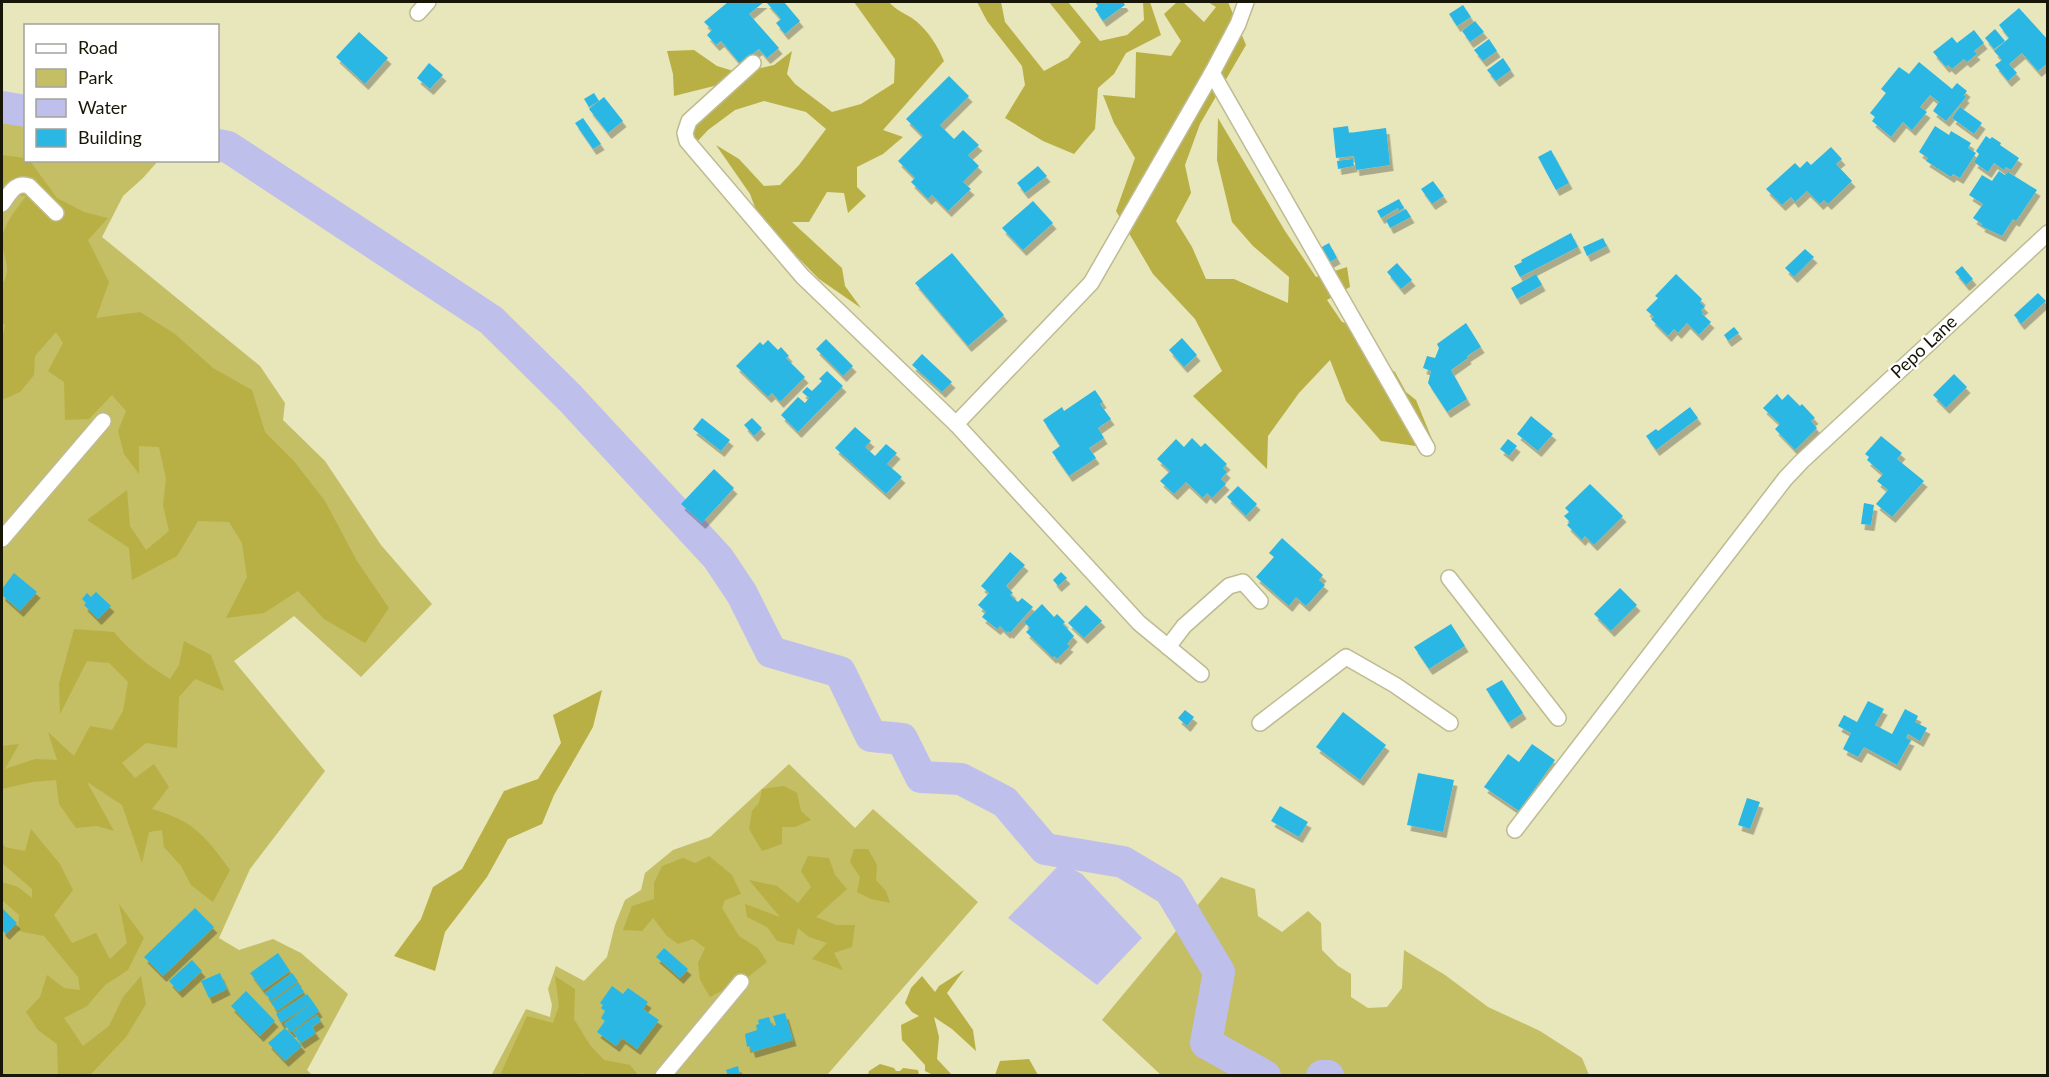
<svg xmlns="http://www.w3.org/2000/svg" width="2049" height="1077" font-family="Lato,sans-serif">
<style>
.green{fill:#c4be65}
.forest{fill:#b8b044}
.water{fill:#bfbfec}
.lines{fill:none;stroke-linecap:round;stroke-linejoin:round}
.river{stroke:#bfbfec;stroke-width:32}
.building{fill:#2bb7e3;filter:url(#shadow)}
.minor-casing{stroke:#bebb92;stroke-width:18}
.minor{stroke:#fff;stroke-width:15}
.labels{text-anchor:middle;stroke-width:4.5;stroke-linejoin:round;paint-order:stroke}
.street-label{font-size:18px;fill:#181607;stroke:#fff}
</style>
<defs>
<filter id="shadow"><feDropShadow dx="3.5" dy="6" stdDeviation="0" flood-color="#0004"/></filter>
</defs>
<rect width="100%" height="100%" fill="#e8e6bb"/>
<!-- green -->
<g class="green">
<polygon points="2,110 25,115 26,160 158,161 143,178 123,196 102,237 260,366 285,403 283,420 325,461 381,545 432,604 361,677 294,616 234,661 325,771 250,869 219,938 239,950 273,939 301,953 348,994 307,1070 312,1075 2,1075"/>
<polygon points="789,764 855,828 873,809 978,902 827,1075 491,1076 526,1009 550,1017 552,1005 548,989 556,966 584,981 607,957 615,925 625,900 641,890 645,873 673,850 710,837"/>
<polygon points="1221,877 1255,889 1258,916 1282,932 1308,911 1321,923 1322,950 1338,966 1351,974 1351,997 1368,1008 1387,1007 1402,988 1404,950 1445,975 1488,1007 1540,1031 1582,1058 1589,1075 1161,1075 1102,1020"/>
</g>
<!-- forest -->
<g class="forest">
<path d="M 854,2 L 889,2 C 896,11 907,14 916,21 C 929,32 937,45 944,61 L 883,130 L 903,137 L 883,154 L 857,167 L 857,187 L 866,196 L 848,213 L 844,193 L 827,192 L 809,222 L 792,222 L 842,268 L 845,286 L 861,308 L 819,279 L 759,218 L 750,194 L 716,145 L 739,159 L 764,186 L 780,185 L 799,165 L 826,129 L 806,112 L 764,101 L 735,110 L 708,130 L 694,145 L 694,115 L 734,81 L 674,96 L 673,74 L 667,51 L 694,50 L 717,66 L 740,73 L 774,65 L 792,51 L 787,74 L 795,84 L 832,112 L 861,104 L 894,83 L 895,59 Z"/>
<polygon points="977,2 1001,2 1005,22 1044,71 1068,58 1081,42 1049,2 1068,2 1100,41 1127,35 1144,20 1143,2 1150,2 1161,35 1126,53 1114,74 1098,88 1095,129 1074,154 1043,141 1005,118 1025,85 1022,66 987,21"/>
<polygon points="1177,2 1183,2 1204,22 1216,7 1208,2 1228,2 1246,45 1200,124 1185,165 1191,193 1176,221 1192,247 1206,279 1234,279 1288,303 1289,277 1253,246 1232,222 1217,160 1218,118 1285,231 1316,277 1347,267 1350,287 1327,300 1342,322 1367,328 1367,356 1395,372 1406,392 1416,400 1436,449 1381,441 1346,401 1330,360 1299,393 1268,436 1267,469 1193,396 1222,371 1195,319 1153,274 1116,211 1135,158 1114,123 1103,95 1135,98 1136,52 1171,56 1181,41 1164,14"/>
<path d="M 2,155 L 25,158 L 26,160 L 30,161 L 57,198 L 84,212 L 108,218 L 88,240 L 109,282 L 96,318 L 140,312 L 175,334 L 213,368 L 252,390 L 265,432 L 293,460 L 325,501 L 357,561 L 389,608 L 365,643 L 324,619 L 298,591 L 264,613 L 226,618 L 247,577 L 242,543 L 229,522 L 198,521 L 177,556 L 132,580 L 129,548 L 87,520 L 127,490 L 130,526 L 146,550 L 169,531 L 163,505 L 166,479 L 159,447 L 139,446 L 139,474 L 124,454 L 118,431 L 126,411 L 112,395 L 89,419 L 65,420 L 64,382 L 48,371 L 63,343 L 56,332 L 35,356 L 34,375 L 20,392 L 2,400 L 2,339 L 5,325 L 2,324 L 2,284 C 13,270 3,257 2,242 C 2,225 17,209 26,196 L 2,195 Z"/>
<path d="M 74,629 L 114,632 C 130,651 148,666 170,679 L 179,665 L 184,641 L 211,655 L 224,691 L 195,679 L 179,697 L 177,748 L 146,743 L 122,763 L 135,778 L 154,764 L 169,787 L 152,809 C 194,821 205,836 230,870 L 213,902 L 191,885 L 181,866 L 164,847 L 162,830 L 149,832 L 142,863 L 122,805 L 87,782 L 114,831 L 97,826 L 76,828 L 59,804 L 56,780 L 32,782 L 2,789 L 2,746 L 19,744 L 5,769 L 35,759 L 57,760 L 48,732 L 74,756 L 90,726 L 112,730 L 123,711 L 128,682 L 109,663 L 87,661 L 60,714 L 59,684 Z"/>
<polygon points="602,690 593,727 554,795 542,824 508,839 487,877 445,932 435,971 394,956 421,919 433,887 462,869 504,791 538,779 561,743 553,715"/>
<polygon points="784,786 797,793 801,811 811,820 795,827 782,827 782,844 762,851 749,829 752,811 759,803 762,789"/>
<polygon points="31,829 60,864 73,890 54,915 72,943 96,933 110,959 127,943 119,904 144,938 128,970 105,985 87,1006 64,1018 83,1046 109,1026 123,997 141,976 146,1004 126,1037 90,1075 58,1075 57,1044 38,1030 26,1012 40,997 47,975 64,988 80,990 78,977 44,936 18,931 19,915 2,900 2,882 18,887 32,898 32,889 2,863 2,842 5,847 25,851"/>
<polygon points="854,849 868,849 877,865 876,880 886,891 890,903 871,899 857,892 860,877 850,862"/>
<polygon points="709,856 732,875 741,894 725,900 722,908 739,936 758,948 767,962 748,977 710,997 700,980 698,963 705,948 693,939 678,944 667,936 653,918 642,931 623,930 632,906 654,899 654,883 662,866 683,858 695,863"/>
<polygon points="808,856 829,858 835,875 847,889 816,917 836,925 855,925 852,947 834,953 843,970 812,959 827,943 809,937 798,928 794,945 777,941 767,927 747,917 745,904 780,917 749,880 777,886 798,903 811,887 801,871"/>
<polygon points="964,970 947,993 973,1030 976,1051 952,1029 934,1017 939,1037 937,1059 952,1075 933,1075 925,1071 925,1065 902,1040 901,1025 919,1016 912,1012 905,1003 911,988 922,976 935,992 939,986"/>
<polygon points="555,976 575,989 574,1019 590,1045 604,1060 630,1065 638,1075 585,1075 582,1073 577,1076 500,1075 527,1016 553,1023 559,1006"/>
<polygon points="1029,1059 1038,1075 995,1075 1000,1061"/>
<polygon points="880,1064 894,1068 896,1071 900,1071 903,1068 918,1070 919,1075 868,1075 869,1071"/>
</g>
<!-- water -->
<polygon class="water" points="1061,863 1082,874 1142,938 1097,985 1008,918"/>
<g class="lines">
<!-- river -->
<g class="river">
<polyline points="2,107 26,111"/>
<polyline points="218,145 228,147 491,320 570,398 718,558 742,594 771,652 840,672 871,736 902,739 921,777 961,779 1005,802 1045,849 1123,862 1170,890 1219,972 1206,1043 1265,1076"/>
<polyline points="1322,1076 1328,1076"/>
</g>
</g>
<!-- building -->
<g class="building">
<polygon points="728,2 764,2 749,14 779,48 767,58 759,49 751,55 754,58 743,67 721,41 716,45 707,35 712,30 704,22"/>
<polygon points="766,2 784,2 800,21 785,34 776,23 781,19"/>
<polygon points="1095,2 1123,2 1125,5 1103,21 1095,9 1098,6"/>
<polygon points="1463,5 1471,17 1457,26 1449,14"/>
<polygon points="2019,8 2048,40 2048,63 2038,71 2022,53 2009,64 2017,73 2008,81 1995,65 2002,60 1994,51 2009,38 1999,25"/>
<polygon points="1475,21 1484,32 1470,42 1462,31"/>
<polygon points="1995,29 2005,41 1994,49 1985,38"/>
<polygon points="1974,30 1984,43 1974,51 1977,54 1967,62 1964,59 1952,69 1948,65 1946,67 1933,52 1952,37 1957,43"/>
<polygon points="359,32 388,58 365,84 336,57"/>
<polygon points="1489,39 1497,51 1483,61 1474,50"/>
<polygon points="1503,58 1511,70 1496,81 1487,70"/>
<polygon points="1919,62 1952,89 1957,83 1967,91 1964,95 1966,97 1946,121 1933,111 1939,102 1930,95 1920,107 1927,112 1912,130 1903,122 1891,137 1872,121 1875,117 1870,113 1886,93 1881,89 1899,67 1909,74"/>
<polygon points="429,63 443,75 430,89 417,78"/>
<polygon points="949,76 969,96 940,125 954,139 963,130 979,145 968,155 979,166 963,182 971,189 948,211 932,195 928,199 911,182 915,178 898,161 923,136 906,119"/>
<polygon points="594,93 599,101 589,107 584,99"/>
<polygon points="604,97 623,121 608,133 589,109"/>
<polygon points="1960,107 1982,123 1974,134 1952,118"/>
<polygon points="583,118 601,144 593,149 575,123"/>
<polygon points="1348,126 1349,133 1386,128 1390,165 1356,170 1354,156 1336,158 1333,128"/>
<polygon points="1935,126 1949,135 1951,131 1971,143 1968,148 1976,153 1960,178 1953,174 1951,177 1926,161 1928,158 1919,152"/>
<polygon points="1986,136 1990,139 1992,137 2001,143 2000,145 2019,158 2011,170 2006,167 2004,170 1994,163 1988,172 1974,162 1979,154 1976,151"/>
<polygon points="1831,147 1842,159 1836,164 1852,181 1828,204 1824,200 1820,204 1807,191 1795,202 1791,197 1782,205 1766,189 1795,163 1800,168 1807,161 1811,165"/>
<polygon points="1551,150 1569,183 1556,190 1538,157"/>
<polygon points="1353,159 1354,166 1338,169 1337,161"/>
<polygon points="1038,166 1047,176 1025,193 1017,183"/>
<polygon points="1999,171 2005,175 2008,172 2037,190 2016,221 2013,219 2002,236 1981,226 1982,224 1973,218 1983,204 1969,195 1982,175 1992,181"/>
<polygon points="1433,181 1444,196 1432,204 1421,189"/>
<polygon points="1399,199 1404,208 1399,211 1398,208 1381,218 1377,211"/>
<polygon points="1033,201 1053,223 1023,250 1002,228"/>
<polygon points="1406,209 1411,217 1390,228 1386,220"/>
<polygon points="1571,233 1578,247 1520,277 1514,266 1522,262 1521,260"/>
<polygon points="1603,238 1607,246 1587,256 1583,247"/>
<polygon points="1329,243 1337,258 1328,263 1320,248"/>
<polygon points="1805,249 1814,257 1794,277 1785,268"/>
<polygon points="952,253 1004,315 968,346 915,283"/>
<polygon points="1397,263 1412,280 1401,289 1387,272"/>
<polygon points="1962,266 1973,279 1966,285 1955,272"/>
<polygon points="1536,274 1542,285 1517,299 1511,288"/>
<polygon points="1676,274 1702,299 1700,302 1705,307 1701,310 1703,312 1702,314 1711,322 1699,335 1687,323 1678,333 1674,329 1668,336 1651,319 1654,317 1646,310 1658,298 1655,296"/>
<polygon points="2038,293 2046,301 2021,324 2014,315"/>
<polygon points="1466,323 1481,347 1467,356 1468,358 1451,370 1467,399 1447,412 1428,383 1431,371 1423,368 1427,356 1435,358 1439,348 1437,344"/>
<polygon points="1734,327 1739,333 1728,341 1724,335"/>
<polygon points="1182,338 1197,355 1184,367 1169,350"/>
<polygon points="826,339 853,366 843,376 816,349"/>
<polygon points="768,340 778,350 781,347 789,356 786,358 805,377 780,402 772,393 768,397 736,366 760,342 763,345"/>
<polygon points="922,354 952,382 942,392 912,365"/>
<polygon points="827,371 843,386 798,432 781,415 798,397 805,403 809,398 802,392 807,387 812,391 822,381 819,379"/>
<polygon points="1954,374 1967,387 1946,408 1933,395"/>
<polygon points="1095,390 1103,402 1100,404 1111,419 1098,428 1104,438 1089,448 1096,458 1069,476 1052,452 1060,446 1043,420 1062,407 1064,411"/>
<polygon points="1777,394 1782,400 1788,394 1800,406 1802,404 1815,418 1811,421 1817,428 1795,450 1775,429 1780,424 1763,408"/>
<polygon points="1690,407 1698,418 1656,450 1646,436 1656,429 1658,431"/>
<polygon points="1531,416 1553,434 1538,451 1517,434"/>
<polygon points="702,418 730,440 721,451 693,429"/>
<polygon points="752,418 762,428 754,436 744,425"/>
<polygon points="855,427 871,441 865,447 875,456 886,444 897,453 887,464 902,477 886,494 835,448"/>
<polygon points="1881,436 1902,453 1897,459 1924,481 1892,517 1876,504 1888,490 1877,481 1883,474 1867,460 1869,457 1865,454"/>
<polygon points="1192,438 1201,447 1205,443 1227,464 1223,468 1227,472 1221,479 1226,484 1212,498 1207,493 1203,498 1186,482 1174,494 1160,481 1170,471 1157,459 1176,439 1184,447"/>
<polygon points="1508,439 1517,446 1509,456 1500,449"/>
<polygon points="714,469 734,488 702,523 681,504"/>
<polygon points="1590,484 1623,516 1594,545 1585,536 1582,540 1567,525 1570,522 1564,516 1569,512 1565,508"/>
<polygon points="1238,486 1257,504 1246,516 1227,497"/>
<polygon points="1864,503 1874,505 1871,525 1861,524"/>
<polygon points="1282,538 1323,575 1319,580 1325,585 1306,606 1296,597 1289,606 1256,577 1274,557 1269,553"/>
<polygon points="1010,552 1025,565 1006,586 1013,593 1010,595 1018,602 1022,598 1033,607 1010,633 1008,631 1007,633 1000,626 997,629 982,617 986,612 978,605 989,593 981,586"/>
<polygon points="1061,572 1067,578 1058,586 1053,580"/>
<polygon points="14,573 37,592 20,611 2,595 2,589"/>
<polygon points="1620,588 1637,605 1611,631 1594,614"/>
<polygon points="96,592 111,606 98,619 84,605 86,603 82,599 87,593 91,597"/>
<polygon points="1042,604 1054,617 1057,614 1065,622 1063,624 1074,636 1067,644 1070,646 1057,659 1054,656 1053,658 1026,632 1030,628 1024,622"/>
<polygon points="1086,605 1102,621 1084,638 1068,623"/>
<polygon points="1451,624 1465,646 1429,669 1414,647"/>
<polygon points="1502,680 1523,713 1508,723 1486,689"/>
<polygon points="1868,701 1884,709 1875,725 1892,734 1905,709 1918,716 1915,722 1927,728 1920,741 1908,734 1906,738 1911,740 1897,765 1864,747 1858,757 1843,749 1851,733 1838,726 1844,715 1857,722"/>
<polygon points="1185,710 1194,717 1187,726 1178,718"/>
<polygon points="1343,712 1386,745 1360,780 1316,747"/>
<polygon points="1532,744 1555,760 1519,811 1484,787 1508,754 1519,762"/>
<polygon points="1418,773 1454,780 1443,832 1407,825"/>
<polygon points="1747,798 1760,802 1750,829 1738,825"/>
<polygon points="1280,806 1308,822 1299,837 1271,821"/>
<polygon points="2,908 17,923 6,934 2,930"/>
<polygon points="195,908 214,927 163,976 144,957"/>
<polygon points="664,948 688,969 680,978 656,957"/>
<polygon points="278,953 290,971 263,990 250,973"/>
<polygon points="192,960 202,971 179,992 169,981"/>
<polygon points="220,973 227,989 209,998 201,981"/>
<polygon points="292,973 298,981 271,1001 265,993"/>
<polygon points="298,983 304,992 277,1011 271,1003"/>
<polygon points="612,986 623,994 628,988 648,1002 643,1009 659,1020 637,1049 622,1038 616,1046 597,1032 605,1021 601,1018 605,1011 601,1008 603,1005 600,1003"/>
<polygon points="246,991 275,1021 260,1036 231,1006"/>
<polygon points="307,994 313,1002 281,1023 276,1014"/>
<polygon points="313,1002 319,1011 291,1032 284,1024"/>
<polygon points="785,1013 793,1040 752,1052 750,1046 747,1047 745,1034 757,1030 756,1025 759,1024 758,1020 769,1017 772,1026 776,1025 773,1016"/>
<polygon points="317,1015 321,1021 312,1027 316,1033 301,1043 293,1032"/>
<polygon points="285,1028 302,1046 285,1061 268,1043"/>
<polygon points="738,1066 740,1076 728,1076 726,1070"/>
</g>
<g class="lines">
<!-- minor casing -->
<g class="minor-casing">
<g id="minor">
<polyline points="418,13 428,2"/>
<polyline points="753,63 689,121 685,133 687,141 802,276 956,424 1139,623 1201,674"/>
<polyline points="1212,73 1427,448"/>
<path d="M 2,204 C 9,195 15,181 29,186 L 56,213"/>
<polyline points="956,424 1091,283 1212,73 1238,24 1246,2"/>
<polyline points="2,539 103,421"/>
<polyline points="1449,578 1558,718"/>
<polyline points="1168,647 1184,626 1229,586 1243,582 1260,601"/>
<polyline points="1260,723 1346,657 1395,685 1450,723"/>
<polyline points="1515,830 1785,479 1801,462 2048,233"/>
<polyline points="663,1076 741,982"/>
</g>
</g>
<!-- minor -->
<use href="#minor" class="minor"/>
</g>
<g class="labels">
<!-- street labels -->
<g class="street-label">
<text transform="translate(1924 347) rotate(-43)" y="6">Pepo Lane</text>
</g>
</g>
<!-- border -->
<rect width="2049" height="1077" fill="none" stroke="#181607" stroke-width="6"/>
<!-- legend -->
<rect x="24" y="24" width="195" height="138" fill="#ffffff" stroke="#a3a29c" stroke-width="1.5"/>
<rect x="36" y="44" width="30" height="9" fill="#ffffff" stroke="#a3a29c" stroke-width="1.5"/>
<text x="78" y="54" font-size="18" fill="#181607">Road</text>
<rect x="36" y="69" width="30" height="18" fill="#c4be65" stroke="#a3a29c" stroke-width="1.5"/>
<text x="78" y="84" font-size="18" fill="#181607">Park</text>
<rect x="36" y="99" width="30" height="18" fill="#bfbfec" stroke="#a3a29c" stroke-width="1.5"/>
<text x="78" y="114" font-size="18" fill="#181607">Water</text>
<rect x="36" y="129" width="30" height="18" fill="#2bb7e3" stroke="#a3a29c" stroke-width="1.5"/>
<text x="78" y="144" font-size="18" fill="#181607">Building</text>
</svg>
